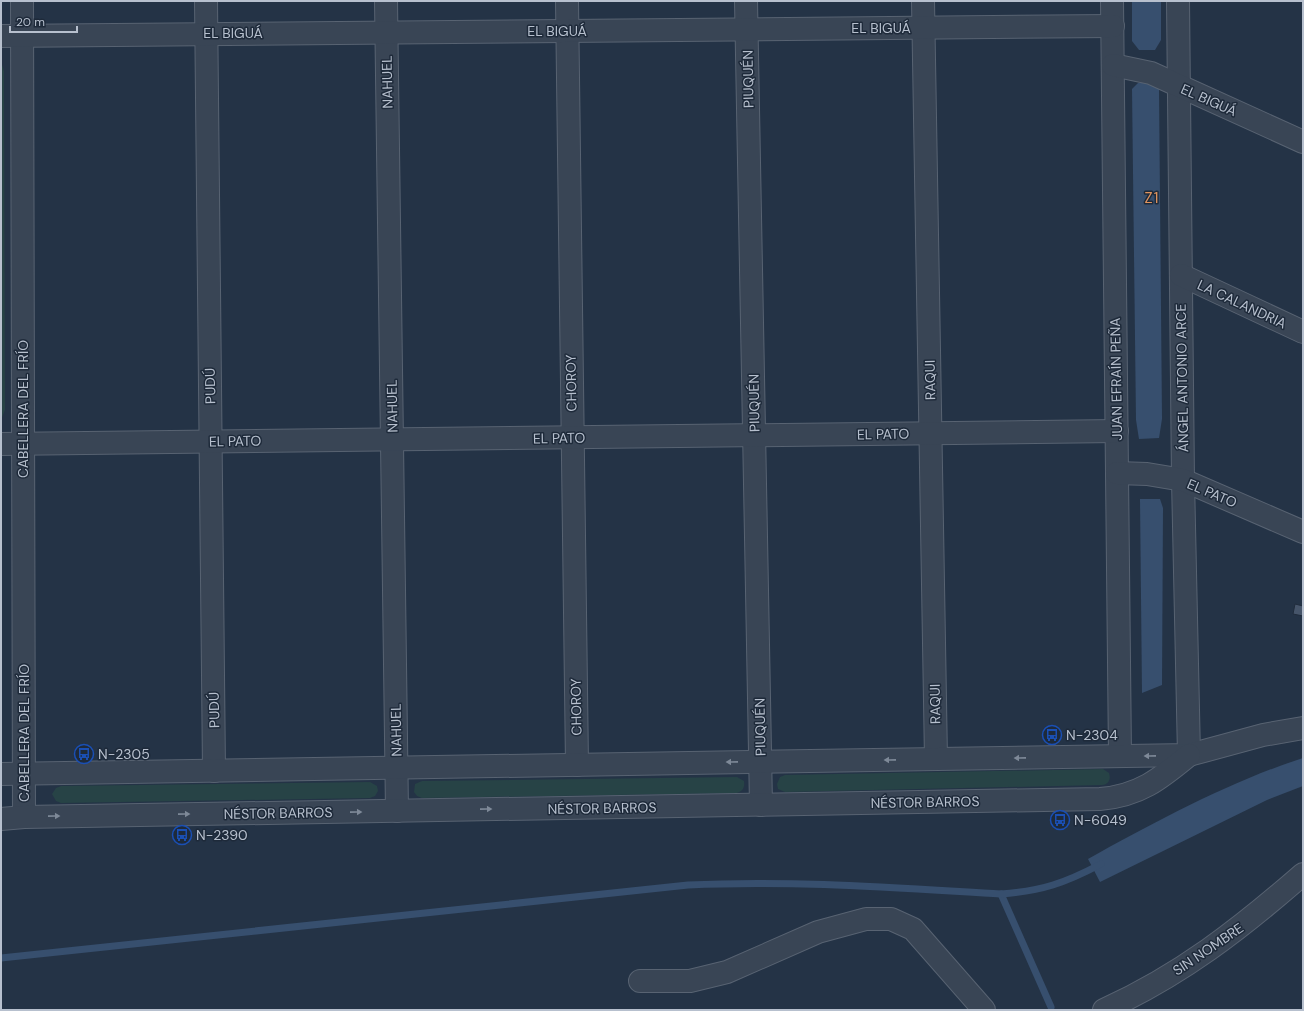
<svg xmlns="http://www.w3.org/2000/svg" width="1304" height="1011" font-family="'DM Sans',sans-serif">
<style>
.green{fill:#274346}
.water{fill:#374f6e}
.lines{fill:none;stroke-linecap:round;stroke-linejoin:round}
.stream{stroke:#374f6e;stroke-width:7}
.building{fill:#46556a;stroke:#202c3c}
.minor-casing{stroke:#586372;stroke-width:24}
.tertiary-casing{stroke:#586372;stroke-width:24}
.minor{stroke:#394555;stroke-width:22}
.tertiary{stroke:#394555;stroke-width:22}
.oneway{fill:#7e8998}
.labels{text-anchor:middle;stroke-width:3;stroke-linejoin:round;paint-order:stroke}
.street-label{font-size:14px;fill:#b7c0ce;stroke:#1e2a3a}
.poi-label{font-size:14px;fill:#b7c0ce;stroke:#1e2a3a;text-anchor:start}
.neighbourhood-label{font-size:15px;letter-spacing:1px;fill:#e19560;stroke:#1e2a3a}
</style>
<rect width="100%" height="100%" fill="#243346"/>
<!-- green -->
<g class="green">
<polygon points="1,61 4,71 5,410 1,420"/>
<path d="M 1103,769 L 1109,773 C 1111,779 1109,784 1102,785 L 785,792 L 778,789 L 777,784 L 780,777 L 785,775 Z"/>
<path d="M 737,777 L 744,781 C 745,787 743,791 737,793 L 422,798 L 417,796 L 414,792 L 415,784 L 422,781 Z"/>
<polygon points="370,782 377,786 378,791 375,796 370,798 61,803 56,801 52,794 56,788 61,786"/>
</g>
<!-- water -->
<g class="water">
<polygon points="1132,1 1161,1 1161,40 1155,50 1139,50 1132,41"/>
<polygon points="1138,83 1154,83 1159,89 1162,419 1159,438 1139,439 1136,420 1132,89"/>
<polygon points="1140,499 1160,499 1163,508 1162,685 1142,693"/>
<path d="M 1303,758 L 1303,786 L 1267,800 L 1100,882 L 1088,859 C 1155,822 1231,781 1303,758 Z"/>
</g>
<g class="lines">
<!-- stream -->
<g class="stream">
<polyline points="1001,894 1051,1007"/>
<path d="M 1,958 L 688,885 C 793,880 897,888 1001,894 C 1042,891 1065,883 1101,864"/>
</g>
</g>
<!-- building -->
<polygon class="building" points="1295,604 1303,606 1303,616 1293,614"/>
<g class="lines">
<!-- minor casing -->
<g class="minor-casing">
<g id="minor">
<polyline points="22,1 24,817"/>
<polyline points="206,1 214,771"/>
<polyline points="386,1 397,811"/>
<polyline points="567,1 577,765"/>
<polyline points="746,1 761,805"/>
<polyline points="923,1 936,759"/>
<polyline points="1112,1 1120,756"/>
<polyline points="1178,1 1183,480 1189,755"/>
<polyline points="1,36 1113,26"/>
<polyline points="1113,65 1151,73 1303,142"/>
<polyline points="1181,275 1303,332"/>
<polyline points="1,444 1117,431"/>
<polyline points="1117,473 1147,474 1183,480 1303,532"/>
<polyline points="640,981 690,981 727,972 818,932 866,919 891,919 913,929 984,1010"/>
<path d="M 1104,1010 C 1181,975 1240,929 1303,874"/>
</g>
</g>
<!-- tertiary casing -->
<g class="tertiary-casing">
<g id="tertiary">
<polyline points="1,774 1189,755 1263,735 1303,728"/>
<path d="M 1,819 L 24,817 L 1100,799 C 1139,796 1160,779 1189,755"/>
</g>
</g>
<!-- minor -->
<use href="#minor" class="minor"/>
<!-- tertiary -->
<use href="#tertiary" class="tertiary"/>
</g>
<!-- one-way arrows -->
<defs><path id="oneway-solid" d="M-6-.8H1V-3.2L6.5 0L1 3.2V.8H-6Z"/></defs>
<g class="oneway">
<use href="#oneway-solid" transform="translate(1150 756) rotate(179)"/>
<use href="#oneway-solid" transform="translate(1020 758) rotate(179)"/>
<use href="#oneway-solid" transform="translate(890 760) rotate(179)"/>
<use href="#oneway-solid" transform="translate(732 762) rotate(179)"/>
<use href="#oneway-solid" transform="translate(486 809) rotate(-1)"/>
<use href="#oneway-solid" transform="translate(356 812) rotate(-1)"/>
<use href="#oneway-solid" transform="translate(184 814) rotate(-1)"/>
<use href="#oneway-solid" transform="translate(54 816) rotate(-1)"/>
</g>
<!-- icons -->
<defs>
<g id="bus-ring" transform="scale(1)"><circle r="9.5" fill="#1e2a3a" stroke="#1a4fb4" stroke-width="1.5"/><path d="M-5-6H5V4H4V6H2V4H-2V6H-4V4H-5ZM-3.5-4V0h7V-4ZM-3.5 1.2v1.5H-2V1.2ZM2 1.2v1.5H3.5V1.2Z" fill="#1a4fb4"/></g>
</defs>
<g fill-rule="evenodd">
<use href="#bus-ring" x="1052" y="735"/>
<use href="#bus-ring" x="84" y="754"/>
<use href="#bus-ring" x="1060" y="820"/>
<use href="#bus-ring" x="182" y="835"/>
</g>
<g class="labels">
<!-- street labels -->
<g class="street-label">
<text x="881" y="33">EL BIGUÁ</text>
<text x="557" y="36">EL BIGUÁ</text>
<text x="233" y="38">EL BIGUÁ</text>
<text transform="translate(748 79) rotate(-91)" y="5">PIUQUÉN</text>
<text transform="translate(387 82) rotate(-91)" y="5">NAHUEL</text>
<text transform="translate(1209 100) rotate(24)" y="5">EL BIGUÁ</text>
<text transform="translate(1242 304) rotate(25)" y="5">LA CALANDRIA</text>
<text transform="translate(1182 378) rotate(-91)" y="5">ÁNGEL ANTONIO ARCE</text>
<text transform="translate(1116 379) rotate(-91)" y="5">JUAN EFRAÍN PEÑA</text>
<text transform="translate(930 380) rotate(-91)" y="5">RAQUI</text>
<text transform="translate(571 383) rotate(-91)" y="5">CHOROY</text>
<text transform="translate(210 386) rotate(-91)" y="5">PUDÚ</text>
<text transform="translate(754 403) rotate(-91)" y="5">PIUQUÉN</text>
<text transform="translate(392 406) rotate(-91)" y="5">NAHUEL</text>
<text transform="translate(23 409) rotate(-90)" y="5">CABELLERA DEL FRÍO</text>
<text transform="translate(883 434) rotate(-1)" y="5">EL PATO</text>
<text transform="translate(559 438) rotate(-1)" y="5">EL PATO</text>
<text transform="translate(235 441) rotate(-1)" y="5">EL PATO</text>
<text transform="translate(1212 493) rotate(23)" y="5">EL PATO</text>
<text transform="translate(935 704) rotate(-91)" y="5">RAQUI</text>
<text transform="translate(576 707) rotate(-91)" y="5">CHOROY</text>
<text transform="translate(214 710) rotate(-91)" y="5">PUDÚ</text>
<text transform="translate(760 727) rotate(-91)" y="5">PIUQUÉN</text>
<text transform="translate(396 730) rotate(-91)" y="5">NAHUEL</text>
<text transform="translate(24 733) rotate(-90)" y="5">CABELLERA DEL FRÍO</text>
<text transform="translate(925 802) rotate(-1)" y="5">NÉSTOR BARROS</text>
<text transform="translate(602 808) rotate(-1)" y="5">NÉSTOR BARROS</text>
<text transform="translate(278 813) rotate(-1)" y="5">NÉSTOR BARROS</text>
<text transform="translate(1208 949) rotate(-34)" y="5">SIN NOMBRE</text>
</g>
<!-- poi labels -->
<g class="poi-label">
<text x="1066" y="740">N-2304</text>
<text x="98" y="759">N-2305</text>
<text x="1074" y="825">N-6049</text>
<text x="196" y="840">N-2390</text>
</g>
<!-- neighbourhood labels -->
<g class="neighbourhood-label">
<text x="1152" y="203">Z1</text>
</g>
</g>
<!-- border -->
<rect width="1304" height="1011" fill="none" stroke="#b7c0ce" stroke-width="4"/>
<!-- scale -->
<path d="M10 26v6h67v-6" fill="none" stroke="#b7c0ce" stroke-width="2"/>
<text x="16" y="26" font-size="12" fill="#b7c0ce" stroke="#1e2a3a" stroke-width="3" paint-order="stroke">20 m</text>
</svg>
